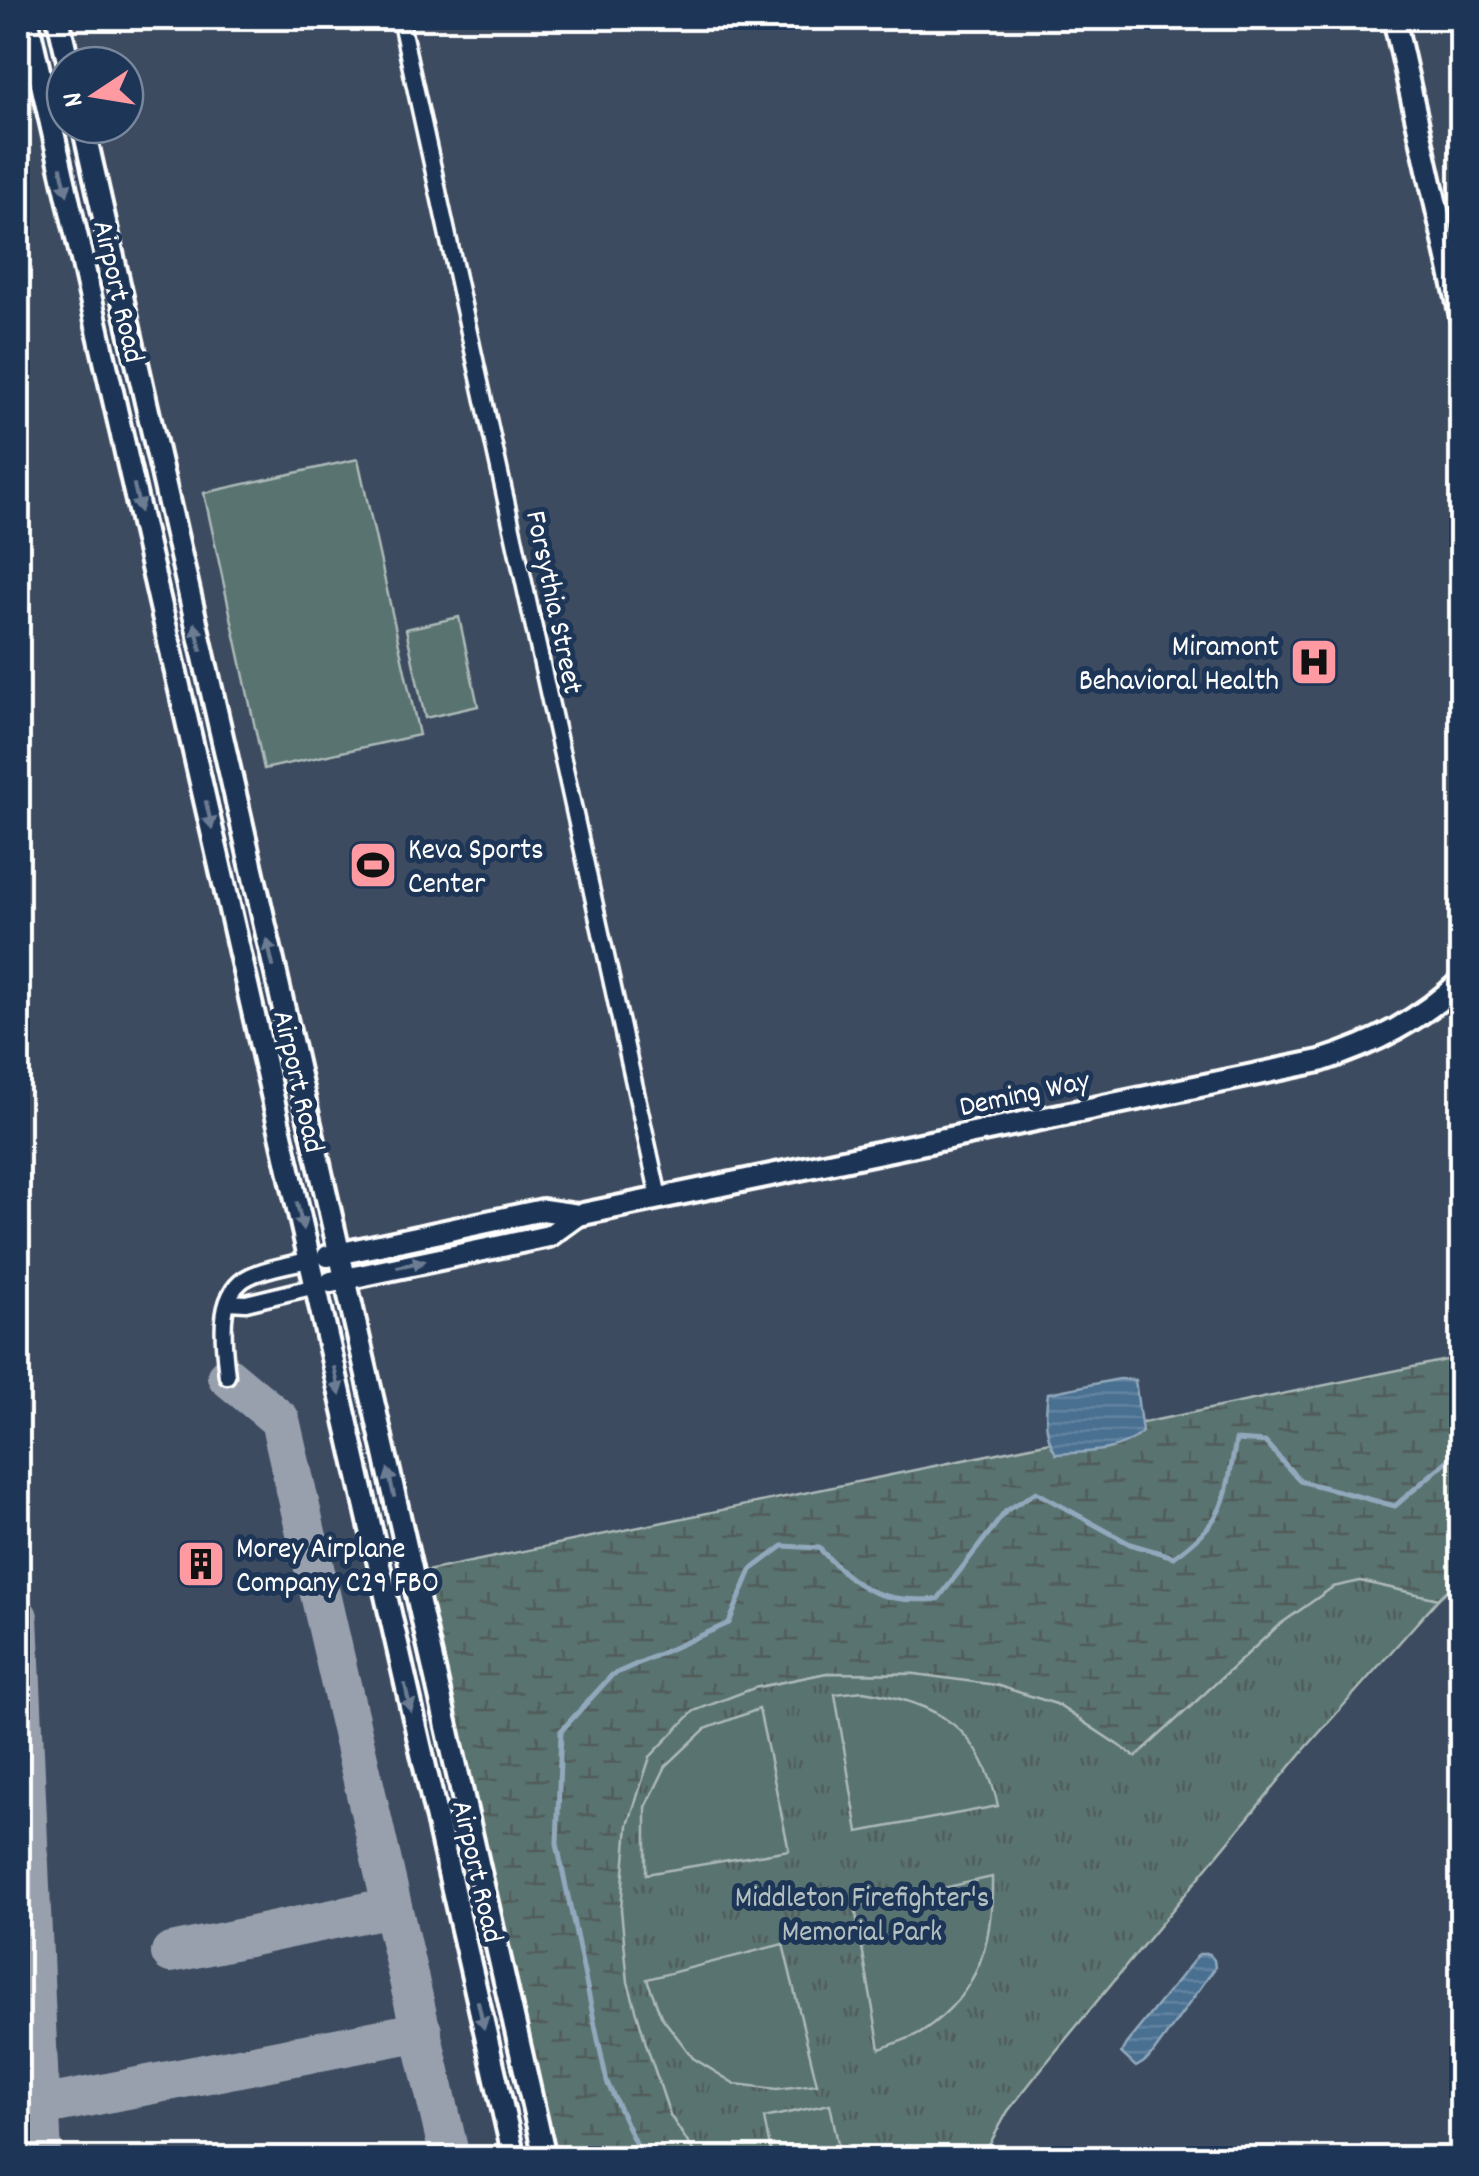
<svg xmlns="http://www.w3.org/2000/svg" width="1479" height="2176" font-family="Dekko,sans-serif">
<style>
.built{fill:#3d4c60}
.wetland{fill:url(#wetland-marsh);stroke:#acb9b8;stroke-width:2.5}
.park{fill:url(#park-tufts);stroke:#acb9b8;stroke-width:2.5}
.pitch{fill:#597370;stroke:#acb9b8;stroke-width:2.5}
.water{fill:url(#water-rules);stroke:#92a9bd;stroke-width:2.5}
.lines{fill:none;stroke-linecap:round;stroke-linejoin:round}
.stream{stroke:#92a9bd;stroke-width:5}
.taxiway{stroke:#98a0ae;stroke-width:40}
.street-casing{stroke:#fff;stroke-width:21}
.secondary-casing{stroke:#fff;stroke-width:28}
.street{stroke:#1d3557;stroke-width:14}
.secondary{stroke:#1d3557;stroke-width:20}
.oneway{fill:#6c7c92}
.labels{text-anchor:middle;stroke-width:10;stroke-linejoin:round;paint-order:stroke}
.street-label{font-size:30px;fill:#fff;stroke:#1d3557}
.poi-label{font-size:30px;fill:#fff;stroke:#1d3557;text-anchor:start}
.park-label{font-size:30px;fill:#b4c0bf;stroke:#1d3557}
</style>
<defs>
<pattern id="wetland-marsh" width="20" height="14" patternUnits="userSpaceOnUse" patternTransform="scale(2.5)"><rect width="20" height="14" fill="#597370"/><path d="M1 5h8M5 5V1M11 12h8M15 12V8" fill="none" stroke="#515c5a"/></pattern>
<pattern id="park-tufts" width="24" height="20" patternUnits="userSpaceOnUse" patternTransform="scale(2.5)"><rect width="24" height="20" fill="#597370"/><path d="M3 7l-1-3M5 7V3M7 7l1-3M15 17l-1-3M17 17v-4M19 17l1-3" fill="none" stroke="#515c5a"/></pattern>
<pattern id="water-rules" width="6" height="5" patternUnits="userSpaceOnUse" patternTransform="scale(2.5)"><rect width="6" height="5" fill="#4a6f91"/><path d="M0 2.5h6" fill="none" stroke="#6585a2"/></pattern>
</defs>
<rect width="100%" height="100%" fill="#30425c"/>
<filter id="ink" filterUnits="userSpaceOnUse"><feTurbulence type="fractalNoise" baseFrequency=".01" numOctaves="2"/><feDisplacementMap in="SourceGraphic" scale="20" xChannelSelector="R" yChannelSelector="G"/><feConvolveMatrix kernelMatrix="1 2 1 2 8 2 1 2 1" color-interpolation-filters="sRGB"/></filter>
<g filter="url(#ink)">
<!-- built -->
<g class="built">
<polygon points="58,18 1461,18 1461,1357 422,1572 83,125 125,125 125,65 69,65"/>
<polygon points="18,34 145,597 500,2158 18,2158"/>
<polygon points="1461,1578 1461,2158 982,2158 1008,2111 1304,1750 1438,1599"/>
</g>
<!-- wetland -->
<polygon class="wetland" points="1461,1357 1461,1578 1438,1599 1360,1581 1279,1625 1136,1757 1056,1704 915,1674 827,1673 754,1688 670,2115 698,2158 554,2158 422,1572"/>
<!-- park -->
<polygon class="park" points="1360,1581 1438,1599 1304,1750 1042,2068 1008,2111 982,2158 698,2158 670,2115 647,2047 628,1982 621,1909 628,1825 650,1757 694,1711 754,1688 827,1673 915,1674 996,1685 1056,1704 1136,1757 1279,1625 1333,1587"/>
<!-- pitch -->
<g class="pitch">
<polygon points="358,459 419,735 264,769 204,493"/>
<polygon points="459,617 478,706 425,718 406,629"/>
<path d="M 863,1691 C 937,1703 981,1727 998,1806 L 858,1832 L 835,1694 Z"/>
<polygon points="759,1709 789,1850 646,1874 646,1807 666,1766 705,1729"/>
<path d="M 992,1877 C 993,1941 980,1992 924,2030 C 912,2039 894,2043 880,2049 L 855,1908 Z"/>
<polygon points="783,1944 817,2084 777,2089 735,2084 693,2058 661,2016 647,1979"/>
<polygon points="830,2104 841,2158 772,2158 764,2118"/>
</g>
<!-- water -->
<g class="water">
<path d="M 1119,1379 L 1135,1380 L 1142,1432 C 1122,1453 1084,1452 1056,1454 C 1044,1434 1045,1416 1048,1393 Z"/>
<polygon points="1199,1954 1209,1954 1214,1960 1215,1968 1149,2059 1136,2067 1121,2053 1126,2044"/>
</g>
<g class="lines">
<!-- stream -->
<path class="stream" d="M 642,2158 L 607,2082 L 557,1844 L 561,1731 L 612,1675 L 729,1623 L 751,1570 L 783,1546 L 819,1548 C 858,1590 880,1604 938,1599 L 1006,1511 L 1036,1492 L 1130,1544 L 1174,1557 C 1227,1519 1225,1500 1236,1440 L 1265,1442 L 1300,1481 L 1395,1506 L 1462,1448"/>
<!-- taxiway -->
<g class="taxiway">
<polyline points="227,1376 280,1420 450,2158"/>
<polyline points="18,1617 42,2158"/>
<polyline points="171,1953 391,1907"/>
<polyline points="41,2106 422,2031"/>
</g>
<!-- street casing -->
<g class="street-casing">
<g id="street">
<polyline points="400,18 659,1197"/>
<polyline points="228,1302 246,1303 316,1286"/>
<path d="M 227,1376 C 224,1344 214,1293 250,1276 C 268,1267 291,1265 310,1259"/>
</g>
</g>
<!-- secondary casing -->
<g class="secondary-casing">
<g id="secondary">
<polyline points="27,18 514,2158"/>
<polyline points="58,18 69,65"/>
<polyline points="1394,18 1462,321"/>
<polyline points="83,125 545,2158"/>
<path d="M 328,1256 L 543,1210 L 578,1215 L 1320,1061 C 1374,1044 1421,1020 1462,980"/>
<polyline points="331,1282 549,1236 578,1215"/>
</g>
</g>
<!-- street -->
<use href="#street" class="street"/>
<!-- secondary -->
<use href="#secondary" class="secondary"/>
</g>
<!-- one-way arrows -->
<defs><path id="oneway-solid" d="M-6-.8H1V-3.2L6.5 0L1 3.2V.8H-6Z" transform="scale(2.5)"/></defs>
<g class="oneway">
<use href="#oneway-solid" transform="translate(64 181) rotate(77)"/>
<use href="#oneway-solid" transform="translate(137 498) rotate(77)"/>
<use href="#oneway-solid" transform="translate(198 637) rotate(-103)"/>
<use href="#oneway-solid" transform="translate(209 815) rotate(77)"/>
<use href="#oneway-solid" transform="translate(270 953) rotate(-103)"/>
<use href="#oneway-solid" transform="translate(300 1216) rotate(77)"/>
<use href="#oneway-solid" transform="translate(411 1264) rotate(-12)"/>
<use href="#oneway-solid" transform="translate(337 1381) rotate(78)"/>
<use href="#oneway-solid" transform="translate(391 1483) rotate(-103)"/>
<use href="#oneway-solid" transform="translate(408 1698) rotate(77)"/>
<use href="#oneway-solid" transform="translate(481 2015) rotate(77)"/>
</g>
</g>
<!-- icons -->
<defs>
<g id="hospital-square" transform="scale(2.5)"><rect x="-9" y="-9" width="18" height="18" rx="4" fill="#ff9aa2" stroke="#1d3557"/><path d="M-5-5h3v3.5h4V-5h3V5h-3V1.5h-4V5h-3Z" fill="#111"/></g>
<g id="stadium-square" transform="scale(2.5)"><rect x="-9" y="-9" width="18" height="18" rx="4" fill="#ff9aa2" stroke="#1d3557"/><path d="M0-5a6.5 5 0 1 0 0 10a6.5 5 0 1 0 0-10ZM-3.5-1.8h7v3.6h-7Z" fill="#111"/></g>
<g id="building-square" transform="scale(2.5)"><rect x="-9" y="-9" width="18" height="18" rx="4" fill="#ff9aa2" stroke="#1d3557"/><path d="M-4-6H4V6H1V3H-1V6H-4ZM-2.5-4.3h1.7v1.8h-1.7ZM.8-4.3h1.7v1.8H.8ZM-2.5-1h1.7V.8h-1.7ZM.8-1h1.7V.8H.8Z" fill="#111"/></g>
</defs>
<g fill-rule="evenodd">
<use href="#hospital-square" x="1314" y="662"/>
<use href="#stadium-square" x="373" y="865"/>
<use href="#building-square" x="201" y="1564"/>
</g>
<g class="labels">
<!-- street labels -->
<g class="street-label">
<text transform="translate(120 291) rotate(77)" y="10">Airport Road</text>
<text transform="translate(556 602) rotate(78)" y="10">Forsythia Street</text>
<text transform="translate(300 1081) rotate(77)" y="10">Airport Road</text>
<text transform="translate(1024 1092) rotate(-12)" y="10">Deming Way</text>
<text transform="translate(479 1871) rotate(77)" y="10">Airport Road</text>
</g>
<!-- poi labels -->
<g class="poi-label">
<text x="1279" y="655" text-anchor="end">Miramont<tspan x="1279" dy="34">Behavioral Health</tspan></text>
<text x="408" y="858">Keva Sports<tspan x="408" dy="34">Center</tspan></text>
<text x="236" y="1557">Morey Airplane<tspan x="236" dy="34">Company C29 FBO</tspan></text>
</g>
<!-- park labels -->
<g class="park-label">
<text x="862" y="1906">Middleton Firefighter's<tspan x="862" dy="34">Memorial Park</tspan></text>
</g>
</g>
<!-- margin -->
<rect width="1479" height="2176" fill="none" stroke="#1d3557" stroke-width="60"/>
<rect x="30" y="30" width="1419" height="2116" fill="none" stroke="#fff" stroke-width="4" filter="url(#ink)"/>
<!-- north arrow -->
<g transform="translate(95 95) rotate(258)"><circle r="48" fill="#1d3557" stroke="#77869a" stroke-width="2.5"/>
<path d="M0-8L18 38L0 25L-18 38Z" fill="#ff9aa2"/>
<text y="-15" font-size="28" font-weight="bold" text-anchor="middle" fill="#ffffff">N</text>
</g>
</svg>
